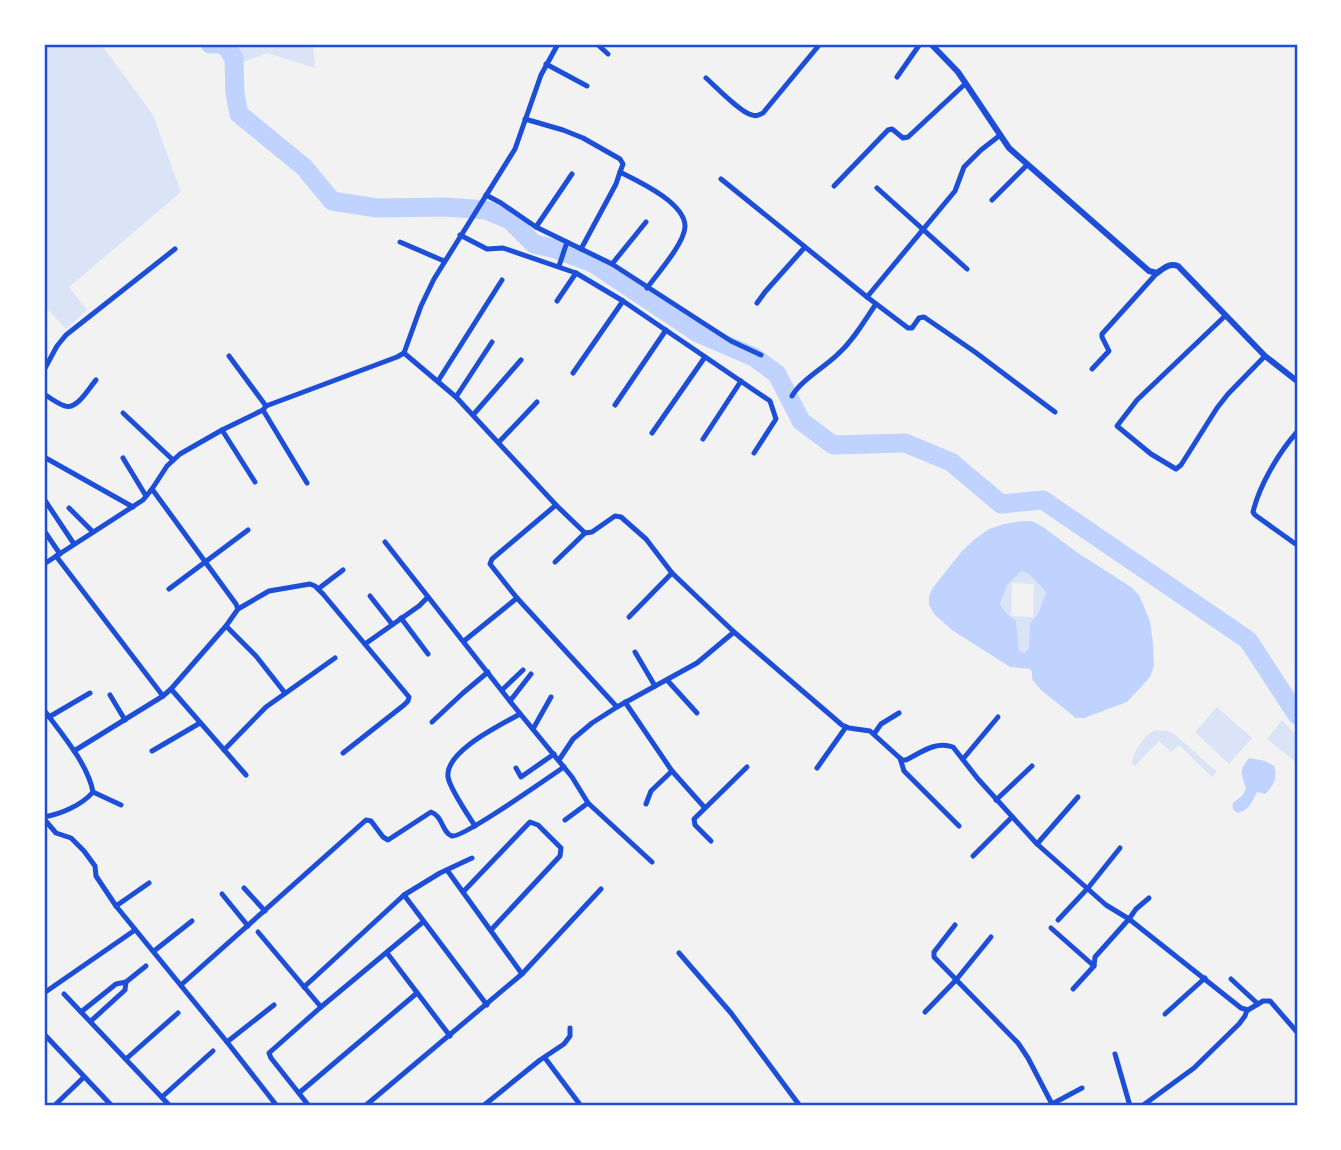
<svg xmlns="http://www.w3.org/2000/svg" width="1341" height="1150" font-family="'Roboto Condensed',sans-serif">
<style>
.green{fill:#dbe4f7;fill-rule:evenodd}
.water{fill:#bfd3fe;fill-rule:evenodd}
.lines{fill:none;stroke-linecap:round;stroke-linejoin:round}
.river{stroke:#bfd3fe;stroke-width:19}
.minor{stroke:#1d4ed8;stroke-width:5}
.tertiary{stroke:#1d4ed8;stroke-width:6}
.neatline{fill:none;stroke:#1d4ed8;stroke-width:2.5}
</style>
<rect width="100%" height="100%" fill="#f2f2f2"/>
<!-- green -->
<g class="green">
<polygon points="44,44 61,44 68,47 80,44 101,44 153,115 181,192 69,287 87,310 66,329 44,305"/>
<polygon points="230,44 313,44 315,68 267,53 236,65"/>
<path d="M 1022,571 L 1030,575 L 1046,592 L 1038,614 L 1030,623 L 1029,648 L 1025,653 L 1019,650 L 1016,621 L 1005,612 L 1000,604 L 1007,585 ZM 1012,583 L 1034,584 L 1033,617 L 1011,616 Z"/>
<polygon points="1217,707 1252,738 1229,764 1195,732"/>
<polygon points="1282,720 1297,736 1297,763 1267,739"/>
<path d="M 1155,730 L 1168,731 L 1174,734 L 1217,772 L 1212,777 L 1179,745 L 1171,752 L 1159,741 L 1135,766 L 1132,763 C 1133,751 1145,735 1155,730 Z"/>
</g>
<!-- water -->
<g class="water">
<path d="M 1022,521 L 1032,521 L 1043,527 L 1078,553 L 1131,587 L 1139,595 L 1150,621 L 1153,644 L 1154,666 L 1150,677 L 1140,688 L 1127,702 L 1084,718 L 1076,718 L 1041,690 L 1032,679 L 1032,672 L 1030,669 L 1010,667 L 952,630 L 935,615 L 929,605 L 929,597 L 932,589 L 962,551 L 975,539 L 989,529 L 1004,524 ZM 1022,571 L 1030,575 L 1046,592 L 1038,614 L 1030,623 L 1029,648 L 1025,653 L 1019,650 L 1016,621 L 1005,612 L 1000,604 L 1007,585 Z"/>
<path d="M 1249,758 L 1265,761 L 1274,766 C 1278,777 1274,786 1265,794 L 1257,792 C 1252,801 1250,810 1238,813 C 1233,810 1232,808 1233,803 L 1243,795 L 1246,788 C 1241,774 1239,770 1249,758 Z"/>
</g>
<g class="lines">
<!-- river -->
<polyline class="river" points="210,44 224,44 234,58 235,94 239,114 304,167 332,201 377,208 446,207 486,210 510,220 534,244 556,249 593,263 698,333 754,357 777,374 801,421 833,445 905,443 951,462 1001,504 1043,500 1248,640 1297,715"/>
<!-- minor -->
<g class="minor">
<polyline points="597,44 608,54"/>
<polyline points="546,64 587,86"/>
<polyline points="897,77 920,44"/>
<path d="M 706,78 C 715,86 741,113 752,115 C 757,117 758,115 763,113 L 820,44"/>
<path d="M 525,119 L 563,130 L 583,138 L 620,159 L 623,164 L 620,172 C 638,181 686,203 685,227 C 684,244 657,274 647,288"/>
<polyline points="721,179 867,297 908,328 912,328 919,318 924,317 975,352 1055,412"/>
<polyline points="834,186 888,130 892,129 903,138 908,137 965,84"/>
<polyline points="877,188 967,269"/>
<polyline points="486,195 501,203 536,227 612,264 731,341 761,355"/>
<polyline points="992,200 1027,165"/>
<polyline points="536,227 572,174"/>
<polyline points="460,235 487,249 503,248 576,273 623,301 770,401 776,419 754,453"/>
<polyline points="400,242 444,261"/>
<polyline points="581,249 616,184 620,172"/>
<polyline points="612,264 646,222"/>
<polyline points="559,266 567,242"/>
<polyline points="867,297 955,191 964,167 981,150 999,136"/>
<polyline points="557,301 576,273"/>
<polyline points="757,303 765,292 805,247"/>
<polyline points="1225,316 1137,400 1117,426 1151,454 1176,469 1181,465 1217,408 1228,394 1265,356"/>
<path d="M 404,353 L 456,397 L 556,505 L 585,533 L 592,532 L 615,516 L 621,517 L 646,539 L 672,573 L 734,632 L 842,725 L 849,728 L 870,731 L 902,760 L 906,760 C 922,752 935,741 953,747 L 978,779 L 1037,844 L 1106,905 L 1129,919 L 1241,1008 L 1248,1010 L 1263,1001 L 1270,1001 L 1297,1032"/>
<polyline points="404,353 421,306 434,279 515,149 541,75 558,44"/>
<polyline points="229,356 266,406"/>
<polyline points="1092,369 1109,351 1102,337 1102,334 1157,273"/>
<polyline points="44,370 57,346 66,335 175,249"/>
<polyline points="573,373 623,301"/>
<polyline points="438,381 502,280"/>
<path d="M 44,394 C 50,398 58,404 65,406 C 77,410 89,388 96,380"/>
<path d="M 792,396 C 801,380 825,367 838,354 C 854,340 864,321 876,304"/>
<polyline points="456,397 492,342"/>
<polyline points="615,405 666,330"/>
<polyline points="263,410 307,483"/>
<polyline points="123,413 173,460"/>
<polyline points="473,415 521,360"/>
<polyline points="222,430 255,482"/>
<path d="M 1297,432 C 1279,452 1259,486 1253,512 L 1255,515 L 1297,545"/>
<polyline points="652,433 705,357"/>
<polyline points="703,439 741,381"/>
<polyline points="499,442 537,402"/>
<polyline points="44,457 133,507"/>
<polyline points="123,458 146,496"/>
<polyline points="152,489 236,604 238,609"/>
<polyline points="44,499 74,544"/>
<polyline points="556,505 492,559 490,564 517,598 617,707"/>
<polyline points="69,508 93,532"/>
<polyline points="45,532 60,554"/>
<polyline points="385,542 513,705 572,777 588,803 652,862"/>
<polyline points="56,556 163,696"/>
<polyline points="555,562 585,533"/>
<polyline points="44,564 143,500 152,489 167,466 180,454 222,430 263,410 266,406 397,357 404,353"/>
<polyline points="169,589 248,530"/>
<polyline points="318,589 343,570"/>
<polyline points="370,596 392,624"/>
<polyline points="629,617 672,573"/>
<polyline points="401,618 428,654"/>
<polyline points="226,626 256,656 285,693"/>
<polyline points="464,641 517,598"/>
<polyline points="365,644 419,606 428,597"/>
<polyline points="635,652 655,686"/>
<polyline points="667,680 697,713"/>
<polyline points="171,689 246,775"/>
<polyline points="502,690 523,670"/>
<polyline points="110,695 125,720"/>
<polyline points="510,701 531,674"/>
<polyline points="625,702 672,771 705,808"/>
<path d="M 44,710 C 61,733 88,764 93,792 C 82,805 61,814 44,817"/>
<polyline points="49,717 90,693"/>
<polyline points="432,722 463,693 488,672"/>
<polyline points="533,729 551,697"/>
<polyline points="874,734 881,724 899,713"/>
<polyline points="224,750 266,707 335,658"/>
<polyline points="74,751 163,696 171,689 226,626 238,609 269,591 310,584 315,586 323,594 409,697 408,701 404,705 343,753"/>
<polyline points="152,751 200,723"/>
<polyline points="900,758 904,771 959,826"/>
<polyline points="963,759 998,717"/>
<polyline points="559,760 573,739 592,723 617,707 697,663 734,632"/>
<polyline points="516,768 521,777 554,754"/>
<polyline points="817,768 846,727"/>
<polyline points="93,792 121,805"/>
<polyline points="996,800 1032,766"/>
<polyline points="646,804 651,791 672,771"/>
<polyline points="44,819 56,833 71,838 84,851 95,866 96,876 116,906 227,1042 277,1106"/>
<polyline points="565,820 588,803"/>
<path d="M 475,826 C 468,815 450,789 448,777 C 445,751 501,725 520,714"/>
<polyline points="711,841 695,825 694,819 747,767"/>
<polyline points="1037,844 1078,797"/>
<polyline points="973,856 1012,817"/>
<polyline points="447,870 522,974"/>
<polyline points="244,888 265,911"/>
<polyline points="463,892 530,822 538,825 561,848 560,856 491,930"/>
<polyline points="222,894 248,926"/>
<polyline points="404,895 487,1005"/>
<polyline points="116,906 149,883"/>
<polyline points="1058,920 1088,888 1120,848"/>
<polyline points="955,925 934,952 934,957 1018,1043 1028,1058 1053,1106"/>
<polyline points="1051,928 1094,966"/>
<polyline points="258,932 321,1007"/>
<polyline points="154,951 192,921"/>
<polyline points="387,953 450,1036"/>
<polyline points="679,953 731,1013 800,1106"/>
<polyline points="1231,979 1258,1004"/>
<path d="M 181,985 L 366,820 L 371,821 L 383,837 L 388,840 L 431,812 C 443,816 442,833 452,836 C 463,838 549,777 564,767"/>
<polyline points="304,987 404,895 440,873 472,858"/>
<polyline points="1073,989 1094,966 1095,957 1129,919 1136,909 1149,898"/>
<polyline points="44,993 135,930"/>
<polyline points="64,994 170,1106"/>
<polyline points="81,1012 116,984 126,982 146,966"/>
<polyline points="925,1012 956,980 991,937"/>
<polyline points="1165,1014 1205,978"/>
<polyline points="91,1021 125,990 126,982"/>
<polyline points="44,1034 112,1106"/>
<polyline points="227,1042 274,1005"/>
<polyline points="1115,1054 1130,1106"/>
<polyline points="545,1058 581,1106"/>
<polyline points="126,1059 178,1013"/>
<polyline points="299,1093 417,993"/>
<polyline points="162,1097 213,1051"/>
<polyline points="1052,1104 1082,1088"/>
<polyline points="54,1106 84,1077"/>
<polyline points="309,1106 271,1058 269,1053 321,1007 423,922"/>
<polyline points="365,1106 522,974 601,889"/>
<polyline points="483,1106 540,1060 564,1044 570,1036 570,1028"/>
<polyline points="1142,1106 1194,1068 1239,1024 1245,1016 1247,1010"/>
</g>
<!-- tertiary -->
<path class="tertiary" d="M 931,44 L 958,72 L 1009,148 L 1149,271 L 1157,273 C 1164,268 1169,263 1178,266 L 1265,356 L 1297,381"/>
</g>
<!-- border -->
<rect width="1341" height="1150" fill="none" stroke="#ffffff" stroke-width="91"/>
<rect x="46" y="46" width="1250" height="1058" class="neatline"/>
</svg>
